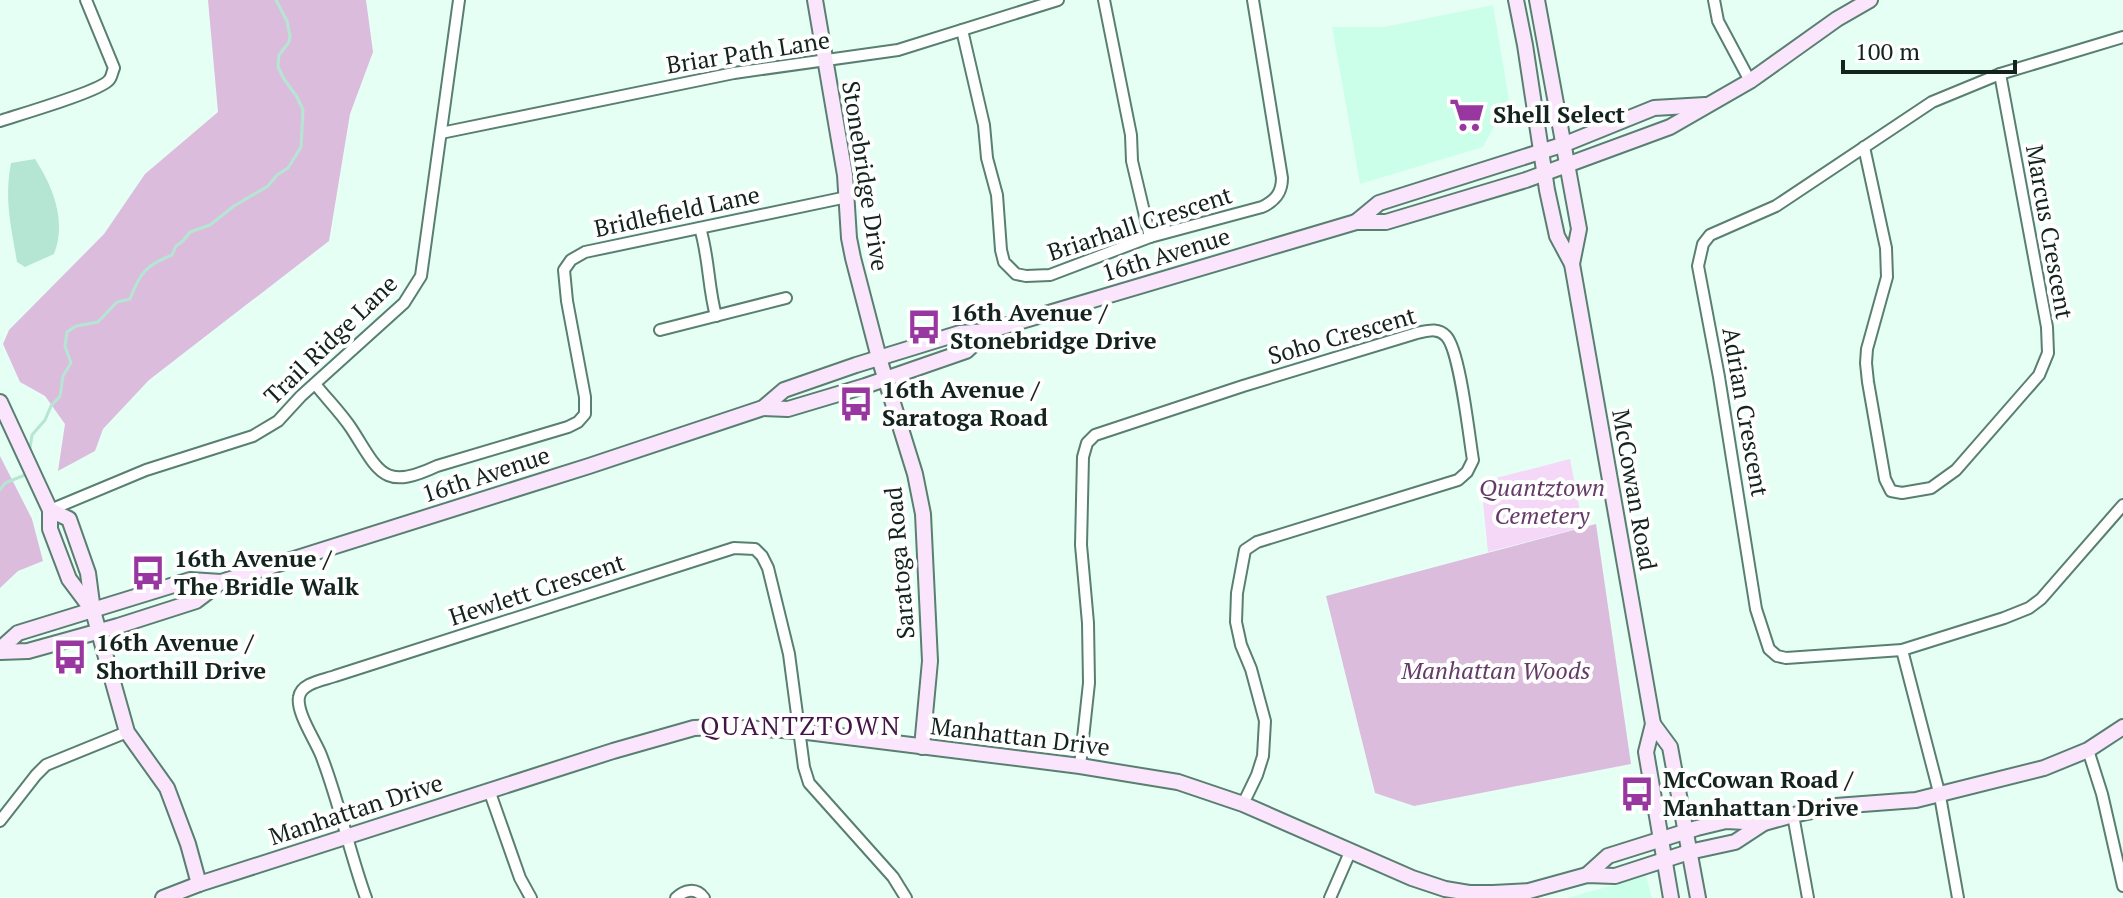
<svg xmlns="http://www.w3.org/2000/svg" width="2123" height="898" font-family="'PT Serif',serif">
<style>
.built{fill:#ccffea}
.green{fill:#f5d7f7}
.forest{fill:#dcbcdd}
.water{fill:#b5e6d3}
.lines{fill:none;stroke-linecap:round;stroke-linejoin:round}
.stream{stroke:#b5e6d3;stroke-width:3}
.street-casing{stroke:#597f70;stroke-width:14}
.secondary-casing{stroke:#597f70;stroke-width:18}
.street{stroke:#fff;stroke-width:10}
.secondary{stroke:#fbe5fd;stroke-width:14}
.labels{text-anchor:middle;stroke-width:8;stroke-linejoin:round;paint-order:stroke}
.street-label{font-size:24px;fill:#13231d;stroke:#fff}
.poi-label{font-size:24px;font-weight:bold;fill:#13231d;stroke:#fff;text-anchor:start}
.park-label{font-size:24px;font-style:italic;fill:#643a67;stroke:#fff}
.neighbourhood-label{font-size:26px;letter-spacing:2px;fill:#441648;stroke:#fff}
</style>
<rect width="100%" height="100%" fill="#e6fff5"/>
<!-- built -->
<g class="built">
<polygon points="1493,5 1509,99 1483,147 1360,184 1332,27 1384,27"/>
<polygon points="1646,876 1652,898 1567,898"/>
</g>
<!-- green -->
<polygon class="green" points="1570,459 1583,527 1488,552 1481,482"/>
<!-- forest -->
<g class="forest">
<polygon points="208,0 366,0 373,52 350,114 329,241 149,380 103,429 95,451 58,471 65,424 45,396 20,382 3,344 9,330 104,234 145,174 218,112"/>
<polygon points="0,456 32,519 43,561 18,571 0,588"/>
<polygon points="1596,524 1631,764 1414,806 1375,793 1326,596"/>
</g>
<!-- water -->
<path class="water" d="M 35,159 C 53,187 67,221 54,254 L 25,267 L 17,262 C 11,225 4,201 11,163 Z"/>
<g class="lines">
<!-- stream -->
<g class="stream">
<path d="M 30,448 L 32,435 L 45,420 L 51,406 L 60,396 L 63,376 L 71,363 L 65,346 L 67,332 L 76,326 L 98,322 L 117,302 L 130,299 C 140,273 146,265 172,255 L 176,246 L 183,241 L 190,232 L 210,225 L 234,206 L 268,186 L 277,175 L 288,168 L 301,147 L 303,110 L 297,97 L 284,79 L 278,67 L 279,55 L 289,42 L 290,36 L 287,21 L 276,0"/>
<polyline points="0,490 5,483 25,475"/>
</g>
<!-- street casing -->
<g class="street-casing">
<g id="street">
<polyline points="1104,0 1131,135 1132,161 1150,237"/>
<polyline points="1714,0 1718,21 1750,81"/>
<path d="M 962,30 L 984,125 L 987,158 L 997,195 L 1001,250 L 1004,262 L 1016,274 L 1026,276 L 1050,275 L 1150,237 L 1262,207 C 1275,201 1282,193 1282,178 L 1253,0"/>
<polyline points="2123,37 2000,74 1932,102 1776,206 1710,235 1703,244 1698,266 1719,377 1756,609 1769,649 1777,656 1786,658 1902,650 2004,618 2029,608 2041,599 2123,505"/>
<path d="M 0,121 C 18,115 101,91 109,80 C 112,77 112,72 114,68 L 86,0"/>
<polyline points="441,133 734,73 898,50 1058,0"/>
<polyline points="1864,147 1886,248 1887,277 1867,349 1866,363 1868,382 1885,479 1891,491 1902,493 1931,488 1956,470 2039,375 2048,353 2047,327 2000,74"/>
<path d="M 700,228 C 709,257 708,287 716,316"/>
<polyline points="660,330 786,298"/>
<path d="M 315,384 C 327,399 341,413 351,428 C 379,471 382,492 437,466 L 568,427 L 578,422 L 585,414 L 585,397 L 567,301 L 564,270 L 571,260 L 585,252 L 847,197"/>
<polyline points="50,510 146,470 253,436 278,421 301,396 404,303 421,276 459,0"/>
<polyline points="1902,650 1940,796 1958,898"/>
<polyline points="2088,750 2102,794 2123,886"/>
<path d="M 1080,766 L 1089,683 L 1088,623 L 1081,545 L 1083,457 L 1087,443 L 1095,435 L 1243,386 L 1417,333 C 1427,331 1438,327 1446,336 C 1460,350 1469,437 1473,460 L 1467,472 L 1458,480 L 1257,542 L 1245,550 L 1237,593 L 1236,622 L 1241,645 L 1251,669 L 1265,721 L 1263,756 L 1257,775 L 1243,804"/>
<polyline points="489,790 520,878 531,898"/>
<polyline points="1793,815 1808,898"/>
<polyline points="0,821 36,775 46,765 127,732"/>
<path d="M 366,898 C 349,851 339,801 321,755 C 315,740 296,712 299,697 C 301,683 324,680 335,676 L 734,548 L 755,549 L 762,556 L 768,568 L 789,654 L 804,767 L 809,783 L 893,877 L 906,898"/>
<path d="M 676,898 C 684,890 696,887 704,898"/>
<polyline points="1330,898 1351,850"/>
</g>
</g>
<!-- secondary casing -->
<g class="secondary-casing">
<g id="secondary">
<polyline points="815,0 845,175 849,238 853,258 879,358 915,474 923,514 930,661 922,747"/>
<polyline points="1516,0 1525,45 1547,190 1557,236 1572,264 1653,724 1646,752 1671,898"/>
<polyline points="1537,0 1579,229 1572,264"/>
<polyline points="1356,222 1379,203 1565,144 1654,108 1705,105"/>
<polyline points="0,402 50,510 50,529 69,579 90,607"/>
<polyline points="763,408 788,409 865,386 966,351 988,331"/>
<polyline points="50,510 69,519 88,573 93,611 127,732 167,788 188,844 199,884"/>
<polyline points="0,649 18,633 190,580 221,582"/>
<polyline points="0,652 28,651 118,626 196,601 221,582 589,466 763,408 784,390 856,365 960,333 988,331 1356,222 1386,222 1526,180 1670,127 1750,81 1837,19 1870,0"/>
<polyline points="1653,724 1670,747 1698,898"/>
<polyline points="1587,875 1608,856 1697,828 1726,821 1764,823"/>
<polyline points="163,898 199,884 613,751 694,728 722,727 799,731 1080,766 1178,782 1243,804 1412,878 1445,889 1469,893 1493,893 1529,891 1587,875 1615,876 1689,852 1735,842 1764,823 1793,815 1836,806 1916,800 2044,768 2088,750 2123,727"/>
</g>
</g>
<!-- street -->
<use href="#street" class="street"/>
<!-- secondary -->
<use href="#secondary" class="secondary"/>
</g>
<!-- icons -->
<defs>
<g id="supermarket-bare" transform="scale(2.76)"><path d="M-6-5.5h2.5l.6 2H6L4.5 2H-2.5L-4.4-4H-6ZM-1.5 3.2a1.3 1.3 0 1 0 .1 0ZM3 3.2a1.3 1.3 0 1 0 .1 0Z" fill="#97379f" stroke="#fff" stroke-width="2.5" paint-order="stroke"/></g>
<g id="bus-bare" transform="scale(2.76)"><path d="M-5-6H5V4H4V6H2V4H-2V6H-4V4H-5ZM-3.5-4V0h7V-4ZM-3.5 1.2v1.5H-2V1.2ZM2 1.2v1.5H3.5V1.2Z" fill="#97379f" stroke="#fff" stroke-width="2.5" paint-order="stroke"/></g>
</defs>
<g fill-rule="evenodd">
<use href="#supermarket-bare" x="1467" y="115"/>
<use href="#bus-bare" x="924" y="327"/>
<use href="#bus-bare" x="856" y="404"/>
<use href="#bus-bare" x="148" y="573"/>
<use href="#bus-bare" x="70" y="657"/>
<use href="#bus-bare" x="1637" y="794"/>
</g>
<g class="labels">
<!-- street labels -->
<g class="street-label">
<text transform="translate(748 53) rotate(-9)" y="8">Briar Path Lane</text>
<text transform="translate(865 176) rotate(81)" y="8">Stonebridge Drive</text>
<text transform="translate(677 212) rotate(-12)" y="8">Bridlefield Lane</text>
<text transform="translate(1140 224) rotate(-18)" y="8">Briarhall Crescent</text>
<text transform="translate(2049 232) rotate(80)" y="8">Marcus Crescent</text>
<text transform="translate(1166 255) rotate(-17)" y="8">16th Avenue</text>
<text transform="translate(1342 336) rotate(-16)" y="8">Soho Crescent</text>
<text transform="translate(331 340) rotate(-44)" y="8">Trail Ridge Lane</text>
<text transform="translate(1745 412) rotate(80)" y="8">Adrian Crescent</text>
<text transform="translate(486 475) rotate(-18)" y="8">16th Avenue</text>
<text transform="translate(1634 490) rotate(80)" y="8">McCowan Road</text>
<text transform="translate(900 563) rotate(-95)" y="8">Saratoga Road</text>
<text transform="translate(537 590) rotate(-18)" y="8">Hewlett Crescent</text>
<text transform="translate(1020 737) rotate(7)" y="8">Manhattan Drive</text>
<text transform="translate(356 810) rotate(-18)" y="8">Manhattan Drive</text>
</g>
<!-- poi labels -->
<g class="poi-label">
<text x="1493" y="123">Shell Select</text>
<text x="950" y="321">16th Avenue /<tspan x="950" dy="28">Stonebridge Drive</tspan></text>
<text x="882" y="398">16th Avenue /<tspan x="882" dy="28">Saratoga Road</tspan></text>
<text x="174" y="567">16th Avenue /<tspan x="174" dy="28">The Bridle Walk</tspan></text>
<text x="96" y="651">16th Avenue /<tspan x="96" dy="28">Shorthill Drive</tspan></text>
<text x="1663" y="788">McCowan Road /<tspan x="1663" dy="28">Manhattan Drive</tspan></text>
</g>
<!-- park labels -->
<g class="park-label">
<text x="1542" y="496">Quantztown<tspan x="1542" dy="28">Cemetery</tspan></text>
<text x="1496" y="679">Manhattan Woods</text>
</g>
<!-- neighbourhood labels -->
<g class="neighbourhood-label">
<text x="801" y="735">QUANTZTOWN</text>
</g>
</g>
<!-- scale -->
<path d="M1843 60v12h172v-12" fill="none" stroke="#13231d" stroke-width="4"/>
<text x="1855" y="60" font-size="24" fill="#13231d" stroke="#ffffff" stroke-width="6" paint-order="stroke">100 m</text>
</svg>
